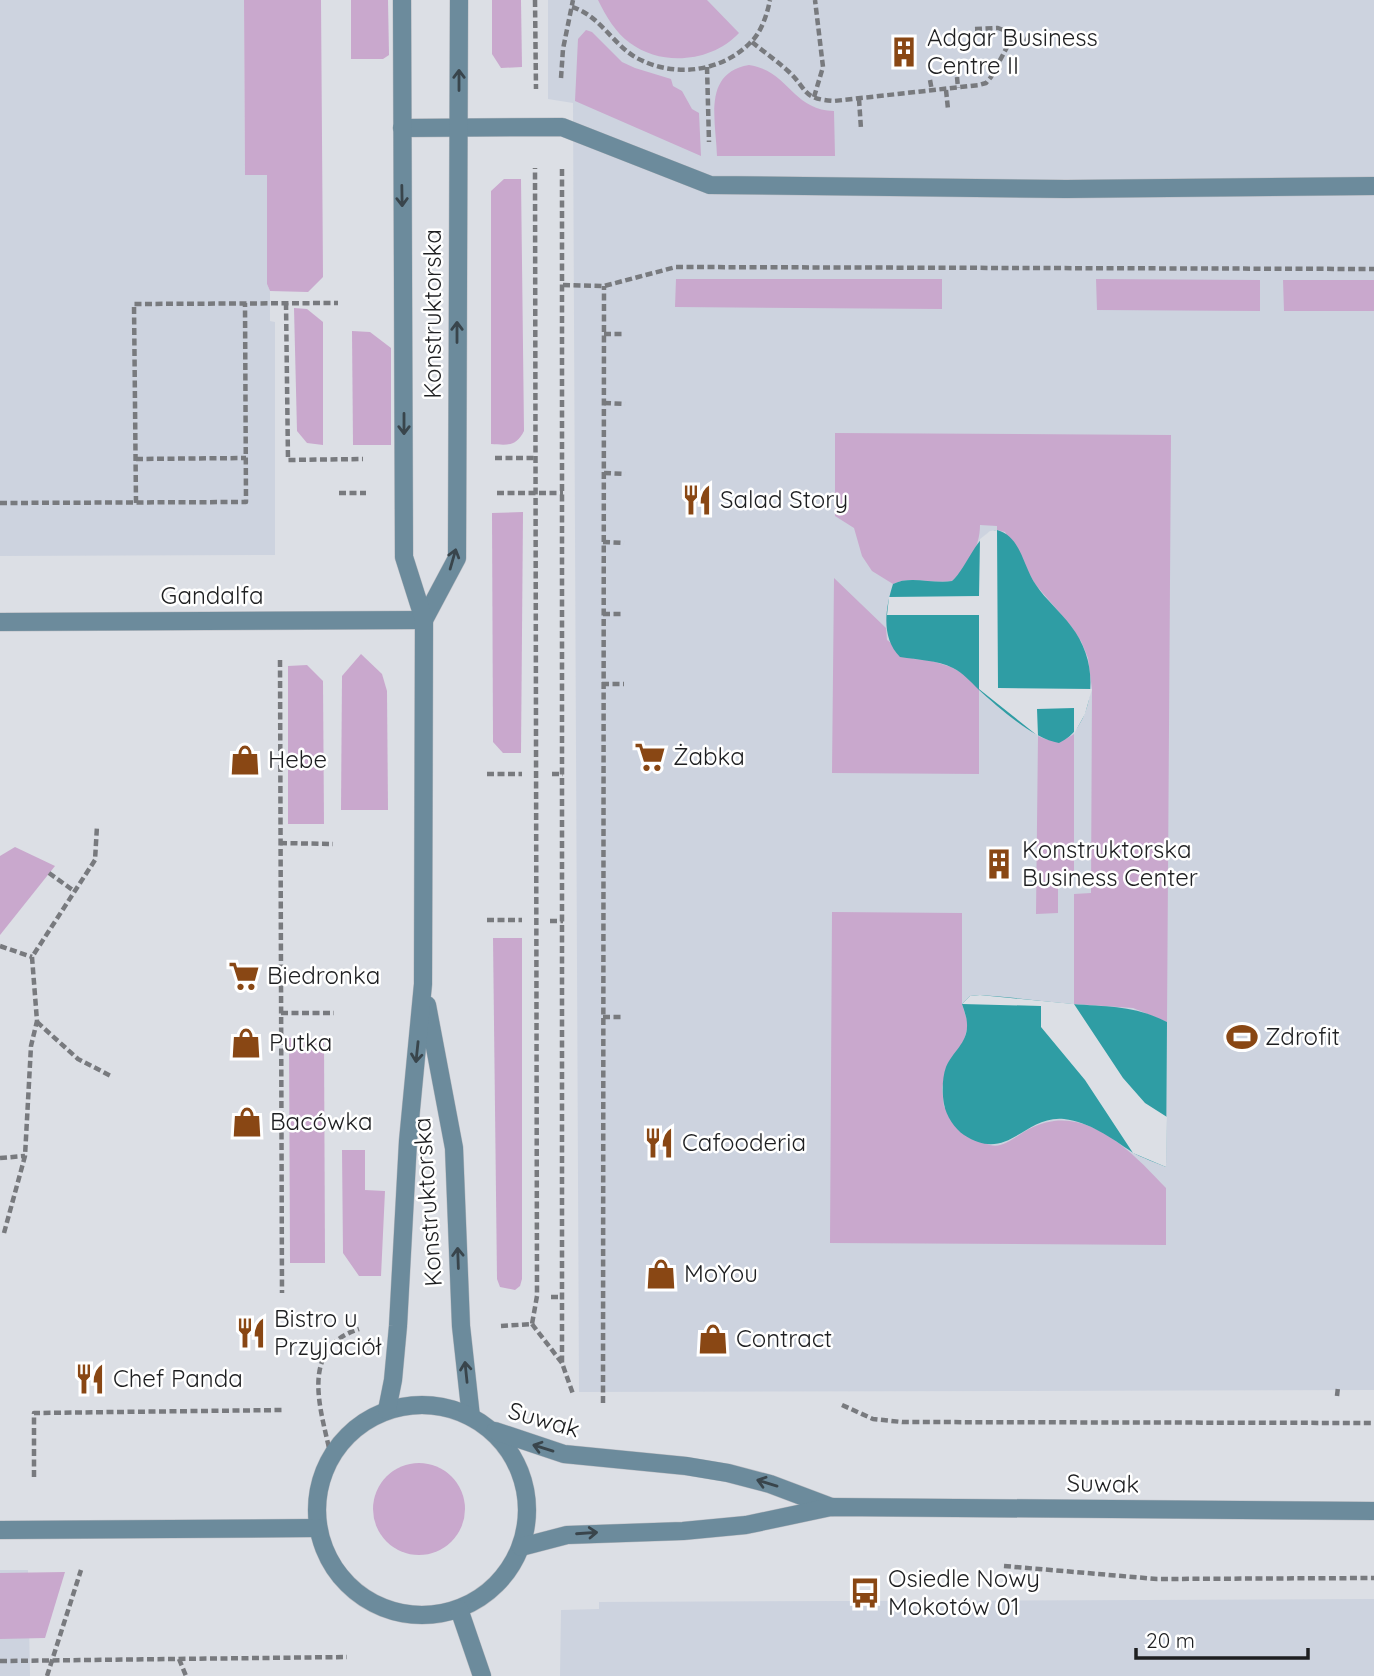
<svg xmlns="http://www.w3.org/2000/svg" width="1374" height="1676" font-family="Quicksand,sans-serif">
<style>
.built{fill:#cdd3df}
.green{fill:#c9a8cd}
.water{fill:#2f9da4}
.pier{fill:#dcdfe5}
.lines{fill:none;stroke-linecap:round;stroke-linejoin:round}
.lane-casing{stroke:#babcc2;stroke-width:19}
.street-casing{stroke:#babcc2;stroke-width:19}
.path{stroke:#787a7e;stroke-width:4.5;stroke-dasharray:7 3.5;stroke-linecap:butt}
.lane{stroke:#6c8b9c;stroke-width:18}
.street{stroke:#6c8b9c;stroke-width:18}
.oneway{stroke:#39454c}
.labels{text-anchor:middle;stroke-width:5;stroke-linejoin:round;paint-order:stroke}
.poi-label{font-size:24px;fill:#1e1f21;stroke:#fff;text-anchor:start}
.street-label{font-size:24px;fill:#1e1f21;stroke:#fff}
</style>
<rect width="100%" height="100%" fill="#dcdfe5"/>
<!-- built -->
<g class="built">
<polygon points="0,0 244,0 245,175 267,175 267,284 270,291 270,321 275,322 275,555 0,556"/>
<polygon points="548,0 1374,0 1374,1390 579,1392 573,103 548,99"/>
<polygon points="0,1570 28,1570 30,1676 0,1676"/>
<polygon points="1374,1599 1374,1676 560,1676 561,1610 599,1609 599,1602"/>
</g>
<!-- green -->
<g class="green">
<polygon points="244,0 321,0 323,277 308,292 270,291 267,284 267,175 245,175"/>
<polygon points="351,0 388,0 389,55 383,59 351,59"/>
<polygon points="492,0 521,0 522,67 501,68 492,54"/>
<path d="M 598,0 L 707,0 L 739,33 C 712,62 662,67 630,43 C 615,32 606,16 598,0 Z"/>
<polygon points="586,30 592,32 622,62 635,68 671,79 673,86 682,91 692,109 699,113 701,156 575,101 578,39"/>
<path d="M 749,65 C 789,71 792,110 834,111 L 835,156 L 717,156 C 716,121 702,73 749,65 Z"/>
<path d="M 504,179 L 521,179 L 524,431 C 516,447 507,445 491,444 L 491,191 Z"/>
<polygon points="676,279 942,279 942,309 675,307"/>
<polygon points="1096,279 1260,280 1260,311 1097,310"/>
<polygon points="1283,280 1374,280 1374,311 1284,311"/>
<polygon points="294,308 307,309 323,322 323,445 307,443 297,431"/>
<polygon points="352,331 370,332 391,348 391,445 353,445"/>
<path d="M 835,433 L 1171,435 L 1167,1022 L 1133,1008 L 1074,1004 L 1074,894 L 1091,893 L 1092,689 L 1088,658 L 1081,641 L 1071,626 L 1035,584 L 1005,532 L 997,530 L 997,526 L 980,525 C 980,547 968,567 952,581 C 933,584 909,575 893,584 L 872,571 L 862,556 L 854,528 L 835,516 Z"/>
<polygon points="523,512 521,753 503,753 493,742 492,513"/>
<polygon points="834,578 886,628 887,640 914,659 929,660 951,667 964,674 979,689 979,774 832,773"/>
<polygon points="361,654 382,674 387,691 388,810 341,810 342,676"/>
<polygon points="307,665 323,681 324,824 288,824 288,666"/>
<path d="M 1074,734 L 1074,877 L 1058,878 L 1058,913 L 1036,914 L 1038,736 C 1051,742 1062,743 1074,734 Z"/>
<polygon points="15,847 55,866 0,935 0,856"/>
<path d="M 832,912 L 962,913 L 962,1004 L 968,1024 L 964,1041 L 947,1066 L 942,1088 L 944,1107 C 953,1114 981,1142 990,1145 C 1004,1149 1017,1135 1029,1129 C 1084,1100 1131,1151 1166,1188 L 1166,1245 L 830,1243 Z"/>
<polygon points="493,938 522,938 522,1279 520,1286 515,1290 500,1287 497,1279"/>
<polygon points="289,1038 324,1038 325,1263 290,1263"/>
<polygon points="342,1150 365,1150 365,1190 385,1191 381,1276 359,1276 343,1253"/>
<circle cx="419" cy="1509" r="46"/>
<polygon points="65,1572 45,1638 0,1639 0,1573"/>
</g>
<!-- water -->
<g class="water">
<path d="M 997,530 C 1021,536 1023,567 1036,585 C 1046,600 1060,611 1071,626 C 1089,649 1095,679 1087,707 C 1082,723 1074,736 1059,743 C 1033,739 998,707 978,689 C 970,681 963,673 953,668 C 937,660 918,660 900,657 C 881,638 885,609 893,584 C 909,575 933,584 952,581 C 968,567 976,533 997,530 Z"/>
<path d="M 980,995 C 1010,997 1041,1001 1072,1004 C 1109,1007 1133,1005 1167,1022 L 1166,1167 C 1155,1162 1142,1158 1132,1152 C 1111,1138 1090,1122 1064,1119 C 1024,1115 1008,1164 964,1135 C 955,1129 946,1116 944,1104 C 942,1093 942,1078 946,1067 C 953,1051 968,1043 967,1024 C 967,1018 964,1010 962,1004 L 970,996 Z"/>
</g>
<!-- pier -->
<g class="pier">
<polygon points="997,530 998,688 1092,689 1085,714 1074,734 1074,708 1037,709 1038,736 979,689 979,615 887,615 889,597 979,596 980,539 990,531"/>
<polygon points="980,995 1074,1004 1123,1078 1145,1103 1167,1117 1166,1167 1133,1153 1085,1080 1041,1027 1041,1006 962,1004 970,996"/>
</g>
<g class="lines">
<!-- lane casing -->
<g class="lane-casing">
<polyline id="lane" points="402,128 562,127 710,185 1066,189 1374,186"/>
</g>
<!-- street casing -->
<g class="street-casing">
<g id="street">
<polyline points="424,620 457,558 459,0"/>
<polyline points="0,622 424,620"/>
<polyline points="427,1005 454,1148 461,1326 471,1417"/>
<circle cx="422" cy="1510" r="105"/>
<polyline points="387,1410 393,1380 398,1326 408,1141 423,984 424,620 404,557 402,0"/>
<polyline points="495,1431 564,1454 686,1466 728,1473 770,1484 831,1507"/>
<polyline points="0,1530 317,1528"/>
<polyline points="521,1547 567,1535 683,1531 746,1525 831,1507 1374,1511"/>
<polyline points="459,1609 482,1676"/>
</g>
</g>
<!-- path -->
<g class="path">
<polyline points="535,0 536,89"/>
<path d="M 572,7 C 599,15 612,43 635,57 C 672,78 720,73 750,43 C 761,33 767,15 770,0"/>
<polyline points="975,29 998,28 1014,34"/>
<path d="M 752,42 C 764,52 777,61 788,71 C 808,89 801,99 834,101 L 979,85 L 986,83 L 991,77 L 1014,34 L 1041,45"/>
<polyline points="707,67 709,142"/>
<polyline points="957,77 958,88"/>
<polyline points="561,78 563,49 573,0"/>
<polyline points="930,80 932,91"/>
<polyline points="946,90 948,109"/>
<polyline points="814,97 823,67 815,0"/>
<polyline points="859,99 861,129"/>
<polyline points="562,169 562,1363"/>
<polyline points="563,285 604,286 676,267 1374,269"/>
<polyline points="286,303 288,460 363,459"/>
<polyline points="604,334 625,334"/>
<polyline points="604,403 625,404"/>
<polyline points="495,458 536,458"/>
<polyline points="136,459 246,458"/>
<polyline points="604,473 625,474"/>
<polyline points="339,493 366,493"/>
<polyline points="497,493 563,493"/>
<polyline points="0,503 246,502 245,303"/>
<polyline points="136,503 134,304 338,303"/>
<polyline points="603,542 624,543"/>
<polyline points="603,614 624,614"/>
<polyline points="280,660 282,1293"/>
<polyline points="602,684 624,684"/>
<polyline points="487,774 522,774"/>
<polyline points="552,774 563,774"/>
<polyline points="280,843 333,844"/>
<polyline points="49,873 74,891"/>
<polyline points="487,920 522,920"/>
<polyline points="550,921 563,921"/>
<polyline points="0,946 32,957"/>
<polyline points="281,1013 334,1013"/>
<polyline points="603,1017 623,1017"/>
<polyline points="37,1022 78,1059 111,1076"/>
<polyline points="0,1158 25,1156"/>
<polyline points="4,1233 25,1156 31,1046 37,1021 32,957 95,860 97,826"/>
<polyline points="551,1297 562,1297"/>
<polyline points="532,1324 562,1363 573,1394"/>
<polyline points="501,1326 532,1324 537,1296 535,168"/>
<polyline points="1337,1396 1338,1387"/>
<polyline points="603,1403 604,286"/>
<polyline points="842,1405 873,1419 902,1422 1374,1423"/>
<path d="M 331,1457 C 321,1409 298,1349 359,1329"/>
<polyline points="34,1477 34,1413 282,1410"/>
<polyline points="1004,1566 1157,1579 1374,1578"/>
<polyline points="179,1659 186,1676"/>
<polyline points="0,1661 347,1657"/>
<polyline points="47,1676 81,1570"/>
</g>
<!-- lane -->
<use href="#lane" class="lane"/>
<!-- street -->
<use href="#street" class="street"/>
</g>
<!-- one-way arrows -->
<defs><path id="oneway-shaft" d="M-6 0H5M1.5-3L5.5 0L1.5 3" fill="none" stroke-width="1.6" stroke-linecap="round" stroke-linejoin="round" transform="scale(1.75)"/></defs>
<g class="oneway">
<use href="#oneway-shaft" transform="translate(459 80) rotate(-90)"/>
<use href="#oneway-shaft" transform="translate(402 196) rotate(89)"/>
<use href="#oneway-shaft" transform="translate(457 332) rotate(-90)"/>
<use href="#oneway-shaft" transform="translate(404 424) rotate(90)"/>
<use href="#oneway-shaft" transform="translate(453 559) rotate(-74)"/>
<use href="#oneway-shaft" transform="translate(417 1052) rotate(96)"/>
<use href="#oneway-shaft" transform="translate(458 1258) rotate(-92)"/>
<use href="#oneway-shaft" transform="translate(466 1372) rotate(-96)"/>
<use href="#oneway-shaft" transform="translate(543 1448) rotate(-163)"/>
<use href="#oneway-shaft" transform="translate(767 1483) rotate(-163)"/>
<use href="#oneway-shaft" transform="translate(587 1533) rotate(-4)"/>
</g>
<!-- icons -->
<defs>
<g id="building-bare" transform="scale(2.415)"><path d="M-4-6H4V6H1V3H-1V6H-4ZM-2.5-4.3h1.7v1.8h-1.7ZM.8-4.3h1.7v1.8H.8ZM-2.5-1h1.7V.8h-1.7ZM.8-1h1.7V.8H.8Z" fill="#894714" stroke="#fff" stroke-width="2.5" paint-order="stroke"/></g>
<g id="restaurant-bare" transform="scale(2.415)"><path d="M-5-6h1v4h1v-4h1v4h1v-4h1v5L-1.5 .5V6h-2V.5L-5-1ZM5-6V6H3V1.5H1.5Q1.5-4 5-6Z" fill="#894714" stroke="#fff" stroke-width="2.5" paint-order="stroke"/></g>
<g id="supermarket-bare" transform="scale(2.415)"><path d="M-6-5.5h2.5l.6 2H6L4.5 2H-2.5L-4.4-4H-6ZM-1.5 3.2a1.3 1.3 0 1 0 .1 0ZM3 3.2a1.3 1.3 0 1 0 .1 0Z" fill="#894714" stroke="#fff" stroke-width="2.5" paint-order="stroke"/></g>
<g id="shop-bare" transform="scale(2.415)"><path d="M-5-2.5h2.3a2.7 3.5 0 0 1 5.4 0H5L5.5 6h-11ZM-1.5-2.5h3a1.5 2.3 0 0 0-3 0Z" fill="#894714" stroke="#fff" stroke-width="2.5" paint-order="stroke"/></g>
<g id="stadium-bare" transform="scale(2.415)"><path d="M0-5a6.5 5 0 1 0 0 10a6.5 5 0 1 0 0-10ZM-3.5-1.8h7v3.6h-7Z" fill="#894714" stroke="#fff" stroke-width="2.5" paint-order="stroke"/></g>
<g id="bus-bare" transform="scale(2.415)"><path d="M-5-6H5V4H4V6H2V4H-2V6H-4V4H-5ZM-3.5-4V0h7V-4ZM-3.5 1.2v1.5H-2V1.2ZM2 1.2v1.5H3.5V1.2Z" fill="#894714" stroke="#fff" stroke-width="2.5" paint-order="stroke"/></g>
</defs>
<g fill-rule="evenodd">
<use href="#building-bare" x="904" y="52"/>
<use href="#restaurant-bare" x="697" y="500"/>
<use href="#supermarket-bare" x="650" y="757"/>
<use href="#shop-bare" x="245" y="760"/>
<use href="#building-bare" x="999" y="864"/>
<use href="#supermarket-bare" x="244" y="976"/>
<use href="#stadium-bare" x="1242" y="1037"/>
<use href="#shop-bare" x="246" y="1043"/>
<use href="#shop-bare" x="247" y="1122"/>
<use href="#restaurant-bare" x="659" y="1143"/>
<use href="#shop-bare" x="661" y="1274"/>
<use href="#restaurant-bare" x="251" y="1333"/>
<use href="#shop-bare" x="713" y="1339"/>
<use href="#restaurant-bare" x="90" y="1379"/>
<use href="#bus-bare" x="865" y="1593"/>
</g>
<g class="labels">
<!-- poi labels -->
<g class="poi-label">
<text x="927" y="46">Adgar Business<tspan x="927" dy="28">Centre II</tspan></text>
<text x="720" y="508">Salad Story</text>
<text x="673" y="765">Żabka</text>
<text x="268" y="768">Hebe</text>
<text x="1022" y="858">Konstruktorska<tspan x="1022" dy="28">Business Center</tspan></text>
<text x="267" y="984">Biedronka</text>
<text x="1265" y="1045">Zdrofit</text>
<text x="269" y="1051">Putka</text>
<text x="270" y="1130">Bacówka</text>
<text x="682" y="1151">Cafooderia</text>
<text x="684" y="1282">MoYou</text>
<text x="274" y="1327">Bistro u<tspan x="274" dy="28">Przyjaciół</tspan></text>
<text x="736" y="1347">Contract</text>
<text x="113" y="1387">Chef Panda</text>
<text x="888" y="1587">Osiedle Nowy<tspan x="888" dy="28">Mokotów 01</tspan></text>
</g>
<!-- street labels -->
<g class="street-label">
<text transform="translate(433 314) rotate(-90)" y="8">Konstruktorska</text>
<text x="212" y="604">Gandalfa</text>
<text transform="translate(428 1202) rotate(-94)" y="8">Konstruktorska</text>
<text transform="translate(544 1420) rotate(16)" y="8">Suwak</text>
<text transform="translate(1103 1484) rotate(1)" y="8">Suwak</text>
</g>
</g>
<!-- scale -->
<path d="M1136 1648v10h172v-10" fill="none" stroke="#1e1f21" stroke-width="3.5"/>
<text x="1146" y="1648" font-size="21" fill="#1e1f21" stroke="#ffffff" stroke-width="5" paint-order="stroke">20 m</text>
</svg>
